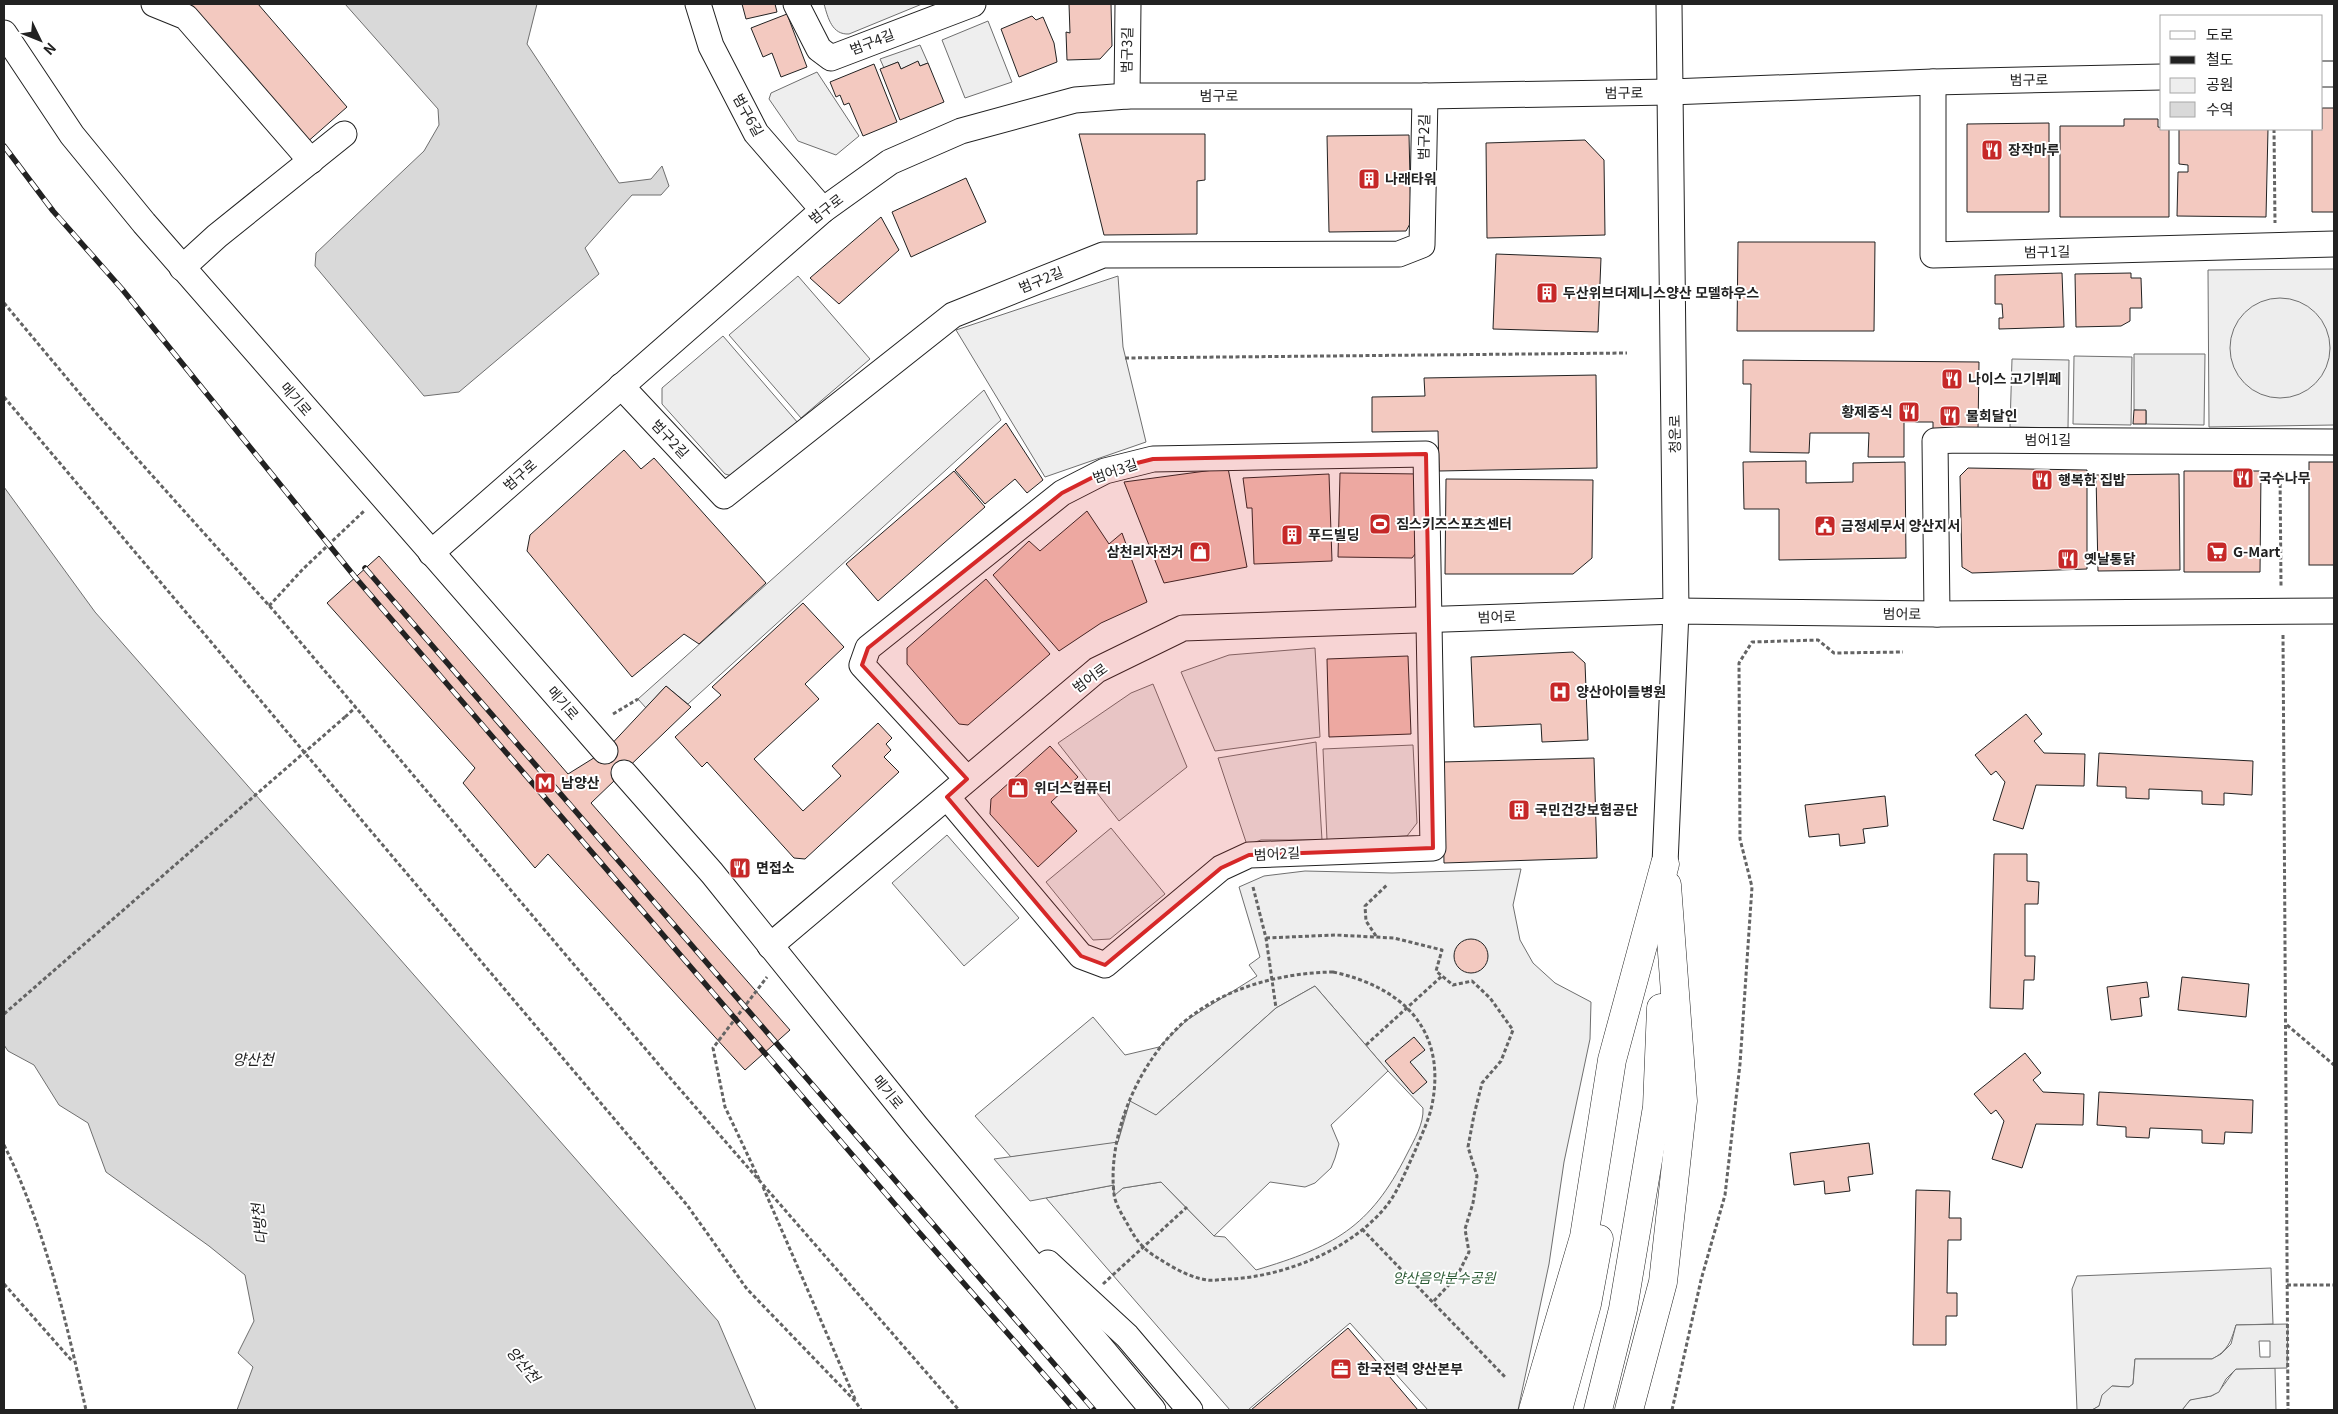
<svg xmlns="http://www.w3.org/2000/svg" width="2338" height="1414" font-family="Georgia,'Noto Sans KR',serif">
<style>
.green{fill:#eee;stroke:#6f6f6f}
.parking{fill:#ededed;stroke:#6f6f6f;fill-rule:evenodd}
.water{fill:#d9d9d9;stroke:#6f6f6f}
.building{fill:#f3c9c0;stroke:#222}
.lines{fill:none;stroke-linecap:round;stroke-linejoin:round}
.minor-casing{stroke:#222;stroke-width:27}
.major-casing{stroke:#222;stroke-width:29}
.path{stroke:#646464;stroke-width:3;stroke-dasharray:4 2.5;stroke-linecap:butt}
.minor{stroke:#fff;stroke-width:25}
.major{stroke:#fff;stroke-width:28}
.rail-casing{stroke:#222;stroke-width:5.5}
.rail{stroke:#fff;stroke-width:4;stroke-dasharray:11;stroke-linecap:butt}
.path-bridge{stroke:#646464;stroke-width:3;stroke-dasharray:4 2.5;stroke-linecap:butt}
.marked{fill:#d62828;fill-opacity:0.2;stroke:#d62828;stroke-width:4;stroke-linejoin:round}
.labels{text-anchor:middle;stroke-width:4;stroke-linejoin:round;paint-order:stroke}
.street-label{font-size:14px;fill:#222;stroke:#fff}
.poi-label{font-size:14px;font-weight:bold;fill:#222;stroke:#fff;text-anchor:start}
.park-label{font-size:14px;font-style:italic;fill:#2f5e38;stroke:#fff}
.water-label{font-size:15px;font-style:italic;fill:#222;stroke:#fff}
</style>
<rect width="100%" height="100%" fill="#fff"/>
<!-- green -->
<g class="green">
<path d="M 824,4 L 922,4 L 849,34 C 832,35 828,18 824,4 Z"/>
<polygon points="988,21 1012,82 965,98 942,40"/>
<polygon points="817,72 859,136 836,155 798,141 769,99 771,93"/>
<polygon points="2334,269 2334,425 2209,427 2208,270"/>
<polygon points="1118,276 1123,347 1146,442 1045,477 956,330"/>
<polygon points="2074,356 2132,357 2131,425 2073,424"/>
<polygon points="2012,359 2069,360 2068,428 2010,427"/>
<polygon points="1315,648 1320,737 1215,751 1181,672 1229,655"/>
<polygon points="1316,742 1322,840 1261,840 1247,845 1218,758"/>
<polygon points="1111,828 1165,894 1110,939 1093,940 1046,882"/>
<path d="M 1521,869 L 1513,905 L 1520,940 L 1533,963 L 1555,983 L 1591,1002 L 1590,1039 L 1564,1162 L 1549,1264 L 1518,1410 L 1428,1410 L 1350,1323 L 1248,1410 L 1230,1410 L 1046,1198 L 1114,1185 L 1114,1195 L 1123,1188 L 1161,1182 L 1214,1236 L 1225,1237 L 1256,1270 C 1333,1247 1370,1228 1407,1154 C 1414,1140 1424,1124 1423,1108 L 1388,1071 L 1315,986 L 1276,1008 L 1156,1115 L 1125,1113 L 1118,1143 L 1011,1157 L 975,1116 L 1093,1017 L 1125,1055 L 1159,1047 L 1187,1020 L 1257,976 L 1249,965 L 1260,957 L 1239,887 L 1264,876 L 1305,871 L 1392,873 Z"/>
<path d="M 2271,1268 L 2273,1324 L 2236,1325 C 2231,1341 2228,1351 2212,1359 L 2135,1359 L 2133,1384 L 2129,1387 L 2112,1386 L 2103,1395 L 2099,1406 L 2092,1410 L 2077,1410 L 2072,1289 L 2077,1276 Z"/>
<path d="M 2275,1368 L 2276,1410 L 2182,1410 L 2190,1400 C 2197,1397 2204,1398 2211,1396 C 2221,1393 2228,1377 2236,1369 Z"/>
</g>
<!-- parking -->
<g class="parking">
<polygon points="920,45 928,63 920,66 918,62 901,69 898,62 884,68 880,59"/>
<polygon points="798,276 870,359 801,418 729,335"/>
<circle cx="2280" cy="348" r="50"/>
<polygon points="723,336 798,423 736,477 725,474 662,404 662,388"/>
<polygon points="2134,354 2205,354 2204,425 2146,424 2146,411 2134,410"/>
<polygon points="984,390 1001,420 688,704 666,686 646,708 638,699"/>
<polygon points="1153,684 1187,767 1119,821 1058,743 1131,693"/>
<polygon points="1413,745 1417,823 1407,836 1327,840 1323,749"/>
<polygon points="947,835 1019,918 964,966 892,883"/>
<polygon points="1315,986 1388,1071 1331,1125 1339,1144 1335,1158 1331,1168 1315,1183 1305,1187 1270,1182 1214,1236 1161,1182 1123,1188 1114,1196 1114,1185 1030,1201 994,1159 1118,1142 1130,1101 1156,1115 1276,1008"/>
<path d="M 2288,1324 L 2287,1368 L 2236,1369 L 2226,1379 L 2219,1392 L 2211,1396 L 2190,1400 L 2182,1410 L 2092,1410 L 2099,1406 L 2102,1395 L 2112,1386 L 2129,1387 L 2133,1384 L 2135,1359 L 2212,1359 L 2221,1354 L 2231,1344 L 2236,1325 ZM 2259,1341 L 2270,1341 L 2270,1357 L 2260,1357 Z"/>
</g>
<!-- water -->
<g class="water">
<polygon points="345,4 537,4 527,44 619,183 651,179 662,166 669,186 661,195 632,195 585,248 599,274 459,392 424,396 315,266 316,253 424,151 439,125 438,109"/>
<polygon points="4,487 95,612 718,1321 756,1410 237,1410 253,1367 238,1353 254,1321 245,1275 209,1246 106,1172 88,1123 59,1105 34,1065 8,1051 4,1045"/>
</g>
<!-- building -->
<g class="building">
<polygon points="184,4 258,4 347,107 305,144"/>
<polygon points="742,4 775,4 777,12 746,19"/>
<polygon points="1069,4 1111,4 1112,46 1100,59 1067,60 1066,32 1070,33"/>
<polygon points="787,14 807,67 781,77 772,53 763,57 751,28"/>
<polygon points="1032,16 1036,20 1043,17 1054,43 1057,62 1019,77 1001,29"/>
<polygon points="918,61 920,66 928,63 944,102 900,120 880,69 898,62 901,69"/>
<polygon points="874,64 897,122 863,136 849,103 844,105 840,95 836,97 830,82"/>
<polygon points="2322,108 2334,108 2334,212 2312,212 2312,129 2322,129"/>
<polygon points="2124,119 2158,119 2158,127 2169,129 2169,217 2060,217 2060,126 2124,126"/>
<polygon points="2049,123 2049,212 1967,212 1967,124"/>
<polygon points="2179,129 2268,129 2266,217 2177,216 2178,172 2188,172 2188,165 2179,164"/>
<polygon points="1079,134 1205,134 1205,180 1197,181 1197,234 1104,235"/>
<polygon points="1409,135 1411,222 1406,231 1329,232 1327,136"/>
<polygon points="1585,140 1604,160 1605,235 1487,238 1486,143"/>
<polygon points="966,178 986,222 911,257 892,212"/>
<polygon points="881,217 899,250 839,304 810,278"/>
<polygon points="1738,242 1875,242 1874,331 1737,331"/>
<polygon points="1496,254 1601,258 1598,332 1493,329"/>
<polygon points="2062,273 2064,327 1999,329 1999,318 2003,318 2002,304 1995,304 1995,275"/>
<polygon points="2131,273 2131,278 2141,278 2142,308 2130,308 2130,321 2121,326 2076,327 2075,274"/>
<polygon points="1743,360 1979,362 1978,430 1933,429 1933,422 1904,422 1904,457 1868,457 1869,433 1810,433 1809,453 1750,452 1751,384 1743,384"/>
<polygon points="1596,375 1597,468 1439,471 1438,431 1372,432 1372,397 1425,396 1424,378"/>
<polygon points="2134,410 2146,410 2146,424 2133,424"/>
<polygon points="1006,423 1043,480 1027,493 1015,479 985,504 955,470"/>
<polygon points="624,450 641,469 654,458 766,583 699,644 684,634 632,677 527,551 530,535"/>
<polygon points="1806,461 1806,483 1853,482 1853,463 1905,462 1906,558 1779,560 1779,509 1744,509 1743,462"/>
<rect x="2309" y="462" width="25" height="103"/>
<polygon points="1228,468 1247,567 1164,583 1124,482"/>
<polygon points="1968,468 2087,470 2087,569 1972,573 1962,567 1960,476"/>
<polygon points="954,471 985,507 878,601 846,564"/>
<polygon points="2184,471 2261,471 2260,572 2184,572"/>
<polygon points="1340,473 1421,474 1419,549 1412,558 1338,557"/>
<polygon points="1329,474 1332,561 1254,564 1252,508 1247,508 1243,478"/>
<polygon points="2179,474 2180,570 2098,571 2096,475"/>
<polygon points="1446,479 1593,480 1592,558 1573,574 1445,574"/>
<polygon points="1087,511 1109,544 1122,533 1147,602 1101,623 1059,651 993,575 1029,541 1040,551"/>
<polygon points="379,556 568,774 605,751 666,686 691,707 591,803 790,1030 745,1070 548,854 535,868 463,783 475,768 327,603"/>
<polygon points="986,579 1050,654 968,725 959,724 907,664 907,648"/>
<polygon points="803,603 844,647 805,684 819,699 754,759 803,811 841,776 832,766 878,723 892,738 886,744 891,750 884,757 899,772 805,859 794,858 707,762 702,767 675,737 721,695 712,687"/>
<polygon points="1573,652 1585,663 1588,740 1542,742 1541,724 1474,727 1471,657"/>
<polygon points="1408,656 1411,734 1329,737 1327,659"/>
<polygon points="2026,714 2042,734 2034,741 2044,753 2085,754 2084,786 2036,785 2023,829 1993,820 2005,782 1996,771 1991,775 1975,755"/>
<polygon points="1050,746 1078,777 1051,802 1077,831 1038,867 990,814 991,799"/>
<polygon points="2099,753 2253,761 2252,795 2224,793 2224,805 2202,804 2202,791 2149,789 2149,799 2126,798 2126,787 2097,786"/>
<polygon points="1594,758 1597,858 1444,863 1442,762"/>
<polygon points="1885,796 1888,826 1863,829 1865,843 1840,846 1839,834 1809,837 1805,805"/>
<polygon points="1994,854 2027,854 2027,881 2039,882 2038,904 2025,904 2025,956 2035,956 2034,980 2024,980 2023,1009 1990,1008"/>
<circle cx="1471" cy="956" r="17"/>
<polygon points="2182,977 2249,984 2246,1017 2178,1010"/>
<polygon points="2147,982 2149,997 2140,998 2142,1016 2111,1020 2107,987"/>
<polygon points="1414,1037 1425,1050 1410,1062 1427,1082 1413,1094 1385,1061"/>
<polygon points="2025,1053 2041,1073 2033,1080 2043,1092 2084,1094 2083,1125 2036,1124 2022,1168 1992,1159 2004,1121 1996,1110 1991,1114 1974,1094"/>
<polygon points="2099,1092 2253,1100 2252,1133 2225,1132 2224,1144 2202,1143 2202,1130 2150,1128 2149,1138 2126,1137 2126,1127 2097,1125"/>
<polygon points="1869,1143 1873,1174 1848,1177 1850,1191 1825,1194 1824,1181 1794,1185 1790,1153"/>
<polygon points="1916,1190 1950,1191 1949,1218 1961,1218 1961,1240 1948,1240 1947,1293 1957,1293 1957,1316 1946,1316 1946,1345 1913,1345"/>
<polygon points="1348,1328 1418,1410 1251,1410"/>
</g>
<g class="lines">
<!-- minor casing -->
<g class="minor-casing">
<g id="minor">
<polyline points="154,4 186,17 311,161"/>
<polyline points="698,4 711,46 756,133 823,210"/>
<polyline points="796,4 819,49 831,58 973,4"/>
<polyline points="4,33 72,135 144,223 605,751"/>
<polyline points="2322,74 2334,74"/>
<polyline points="1933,82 1933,255 2334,244"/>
<polyline points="1127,96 1128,4"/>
<polyline points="182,268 217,236 344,134"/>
<polyline points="621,386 724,496 953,315 1103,255 1399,254 1422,245 1425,96"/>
<polyline points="431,553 823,210 890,162 961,131 1075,100 1127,96 1425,96 1670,92 1933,82 2162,77"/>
<polyline points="1937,614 1935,441 1957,440 2334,442"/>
<polyline points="624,773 712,873 916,1126 1153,1410"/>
<polyline points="947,797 1081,956 1105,965 1221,868 1249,855 1433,848 1426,454 1153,459 1105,471 1062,493 868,648 862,665 967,779"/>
<polyline points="1665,864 1676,611 1669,4"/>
<polyline points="770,946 1097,670 1183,628 1676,611 1937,614 2334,611"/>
<polyline points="1048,1263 1127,1336 1190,1410"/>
</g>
</g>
<!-- major casing -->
<g class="major-casing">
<g id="major">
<polyline points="1533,1410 1584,1237 1612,1060 1665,864"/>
<polyline points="1558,1410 1587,1304 1599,1239"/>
<polyline points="1598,1410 1623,1309 1657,1107 1661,1008"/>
<polyline points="1629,1410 1663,1282 1683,1101 1667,885"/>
</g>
</g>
<!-- path -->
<g class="path">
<polyline points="2274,129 2275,223"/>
<polyline points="4,303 96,413 274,611 671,1079 959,1410"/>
<polyline points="1125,358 1627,353"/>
<polyline points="4,397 687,1205 747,1289 856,1402 861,1410"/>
<polyline points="2280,471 2281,586"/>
<polyline points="269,606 303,569 364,511"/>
<polyline points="2283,635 2288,1410"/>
<polyline points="613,714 638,699"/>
<polyline points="345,717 356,707"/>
<polyline points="1253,887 1266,938 1276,1008"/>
<polyline points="1376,936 1366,921 1365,906 1388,884"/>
<polyline points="1266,938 1335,935 1394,938 1442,950 1436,971 1453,985 1472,981 1490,998 1513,1030 1501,1061 1482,1083 1474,1115 1468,1147 1477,1176 1473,1203 1465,1229 1469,1252 1457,1276 1433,1302"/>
<path d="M 1333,972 C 1402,987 1447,1029 1432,1105 C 1429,1120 1421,1136 1415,1151 C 1407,1168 1399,1189 1388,1204 C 1353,1249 1286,1276 1231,1279 C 1223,1279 1214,1281 1207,1280 C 1187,1277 1169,1265 1153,1255 C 1141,1247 1135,1238 1128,1225 C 1123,1216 1115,1204 1114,1194 C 1107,1133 1140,1060 1185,1021 C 1226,987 1281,973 1333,972 Z"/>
<polyline points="2287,1025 2334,1065"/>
<polyline points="1366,1045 1442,976"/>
<path d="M 4,1145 C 45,1227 66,1321 86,1410"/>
<polyline points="759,1179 725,1107 713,1048 767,977"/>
<polyline points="763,1187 855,1399"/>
<polyline points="1362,1229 1506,1378"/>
<polyline points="4,1284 73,1362"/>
<polyline points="1103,1284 1187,1207"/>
<polyline points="2287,1285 2334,1285"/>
<polyline points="1672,1410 1701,1280 1725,1195 1740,1064 1752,887 1740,839 1739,663 1752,642 1818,640 1834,653 1903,652"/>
</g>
<!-- minor -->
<use href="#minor" class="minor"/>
<!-- major -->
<use href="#major" class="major"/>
<!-- rail casing -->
<g class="rail-casing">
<g id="rail">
<polyline points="4,146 53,211 122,289 355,577 917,1230 1075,1410"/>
<polyline points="365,568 1094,1410"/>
</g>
</g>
<!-- rail -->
<use href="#rail" class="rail"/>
<!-- path-bridge -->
<polyline class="path-bridge" points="4,1014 345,717"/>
</g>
<!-- marked area -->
<path class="marked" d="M 1426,454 L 1433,848 L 1249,855 L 1221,868 L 1105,965 L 1081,956 L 947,797 L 967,779 L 862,665 L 868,648 L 1062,493 L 1105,471 L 1153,459 Z"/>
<!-- icons -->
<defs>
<g id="restaurant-square" transform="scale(1.125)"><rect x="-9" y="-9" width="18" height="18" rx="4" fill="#c62828" stroke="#fff"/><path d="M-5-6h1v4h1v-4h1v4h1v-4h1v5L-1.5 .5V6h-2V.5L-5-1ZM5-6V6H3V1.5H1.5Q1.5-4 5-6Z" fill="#fff"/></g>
<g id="building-square" transform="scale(1.125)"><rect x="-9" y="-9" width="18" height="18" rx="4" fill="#c62828" stroke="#fff"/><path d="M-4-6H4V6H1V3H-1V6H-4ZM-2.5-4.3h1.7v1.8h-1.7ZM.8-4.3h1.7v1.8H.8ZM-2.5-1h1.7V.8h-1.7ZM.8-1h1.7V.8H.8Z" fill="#fff"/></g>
<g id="stadium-square" transform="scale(1.125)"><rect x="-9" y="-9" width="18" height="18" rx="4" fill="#c62828" stroke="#fff"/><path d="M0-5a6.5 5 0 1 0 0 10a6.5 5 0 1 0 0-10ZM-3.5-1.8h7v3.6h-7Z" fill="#fff"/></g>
<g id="civic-square" transform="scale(1.125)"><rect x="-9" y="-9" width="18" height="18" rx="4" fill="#c62828" stroke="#fff"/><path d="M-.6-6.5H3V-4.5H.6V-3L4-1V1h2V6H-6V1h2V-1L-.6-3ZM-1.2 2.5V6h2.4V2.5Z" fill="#fff"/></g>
<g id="shop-square" transform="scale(1.125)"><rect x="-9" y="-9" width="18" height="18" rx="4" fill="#c62828" stroke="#fff"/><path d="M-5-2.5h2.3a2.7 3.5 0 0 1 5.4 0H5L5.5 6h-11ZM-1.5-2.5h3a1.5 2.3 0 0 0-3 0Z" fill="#fff"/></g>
<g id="supermarket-square" transform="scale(1.125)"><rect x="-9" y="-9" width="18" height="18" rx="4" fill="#c62828" stroke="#fff"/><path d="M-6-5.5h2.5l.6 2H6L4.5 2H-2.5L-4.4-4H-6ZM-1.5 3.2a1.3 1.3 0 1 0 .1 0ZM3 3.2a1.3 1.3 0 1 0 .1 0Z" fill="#fff"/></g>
<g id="hospital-square" transform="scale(1.125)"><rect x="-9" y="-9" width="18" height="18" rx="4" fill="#c62828" stroke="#fff"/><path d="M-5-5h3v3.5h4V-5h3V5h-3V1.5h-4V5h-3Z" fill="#fff"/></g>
<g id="metro-square" transform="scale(1.125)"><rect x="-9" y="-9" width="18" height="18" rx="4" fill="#c62828" stroke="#fff"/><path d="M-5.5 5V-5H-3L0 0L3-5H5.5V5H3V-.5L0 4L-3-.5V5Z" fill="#fff"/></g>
<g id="office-square" transform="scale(1.125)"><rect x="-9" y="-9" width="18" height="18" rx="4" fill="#c62828" stroke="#fff"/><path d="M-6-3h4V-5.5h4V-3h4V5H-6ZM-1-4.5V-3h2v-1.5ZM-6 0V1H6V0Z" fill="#fff"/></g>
</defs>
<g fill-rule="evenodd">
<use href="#restaurant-square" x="1992" y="150"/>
<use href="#building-square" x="1369" y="179"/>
<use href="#building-square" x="1547" y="293"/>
<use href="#restaurant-square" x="1952" y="379"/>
<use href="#restaurant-square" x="1909" y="412"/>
<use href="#restaurant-square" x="1950" y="416"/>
<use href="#restaurant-square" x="2243" y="478"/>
<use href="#restaurant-square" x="2042" y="480"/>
<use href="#stadium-square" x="1380" y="524"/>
<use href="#civic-square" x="1825" y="526"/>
<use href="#building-square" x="1292" y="535"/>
<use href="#shop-square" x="1200" y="552"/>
<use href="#supermarket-square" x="2217" y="552"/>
<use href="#restaurant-square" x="2068" y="559"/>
<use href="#hospital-square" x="1560" y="692"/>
<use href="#metro-square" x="545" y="783"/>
<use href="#shop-square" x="1018" y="788"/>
<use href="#building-square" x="1519" y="810"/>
<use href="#restaurant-square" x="740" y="868"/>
<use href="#office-square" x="1341" y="1369"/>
</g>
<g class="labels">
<!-- street labels -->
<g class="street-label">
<text transform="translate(872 42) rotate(-21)" y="5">범구4길</text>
<text transform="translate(1127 50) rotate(-89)" y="5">범구3길</text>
<text transform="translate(2029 80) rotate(-1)" y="5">범구로</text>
<text transform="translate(1624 93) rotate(-1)" y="5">범구로</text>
<text x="1219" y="101">범구로</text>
<text transform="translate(748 115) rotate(61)" y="5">범구6길</text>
<text transform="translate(1424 137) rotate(-89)" y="5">범구2길</text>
<text transform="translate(826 209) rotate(-38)" y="5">범구로</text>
<text transform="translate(2047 252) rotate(-1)" y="5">범구1길</text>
<text transform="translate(1041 280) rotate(-22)" y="5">범구2길</text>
<text transform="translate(296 399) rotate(49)" y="5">메기로</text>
<text transform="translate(1675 434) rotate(-91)" y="5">청운로</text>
<text transform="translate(670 439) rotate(47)" y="5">범구2길</text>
<text x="2048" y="445">범어1길</text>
<text transform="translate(1115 471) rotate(-19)" y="5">범어3길</text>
<text transform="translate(520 475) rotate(-41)" y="5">범구로</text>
<text transform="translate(1902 614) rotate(1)" y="5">범어로</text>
<text transform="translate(1497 617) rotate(-2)" y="5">범어로</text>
<text transform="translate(1090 678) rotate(-36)" y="5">범어로</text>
<text transform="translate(563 703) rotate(49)" y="5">메기로</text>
<text transform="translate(1277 854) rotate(-3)" y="5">범어2길</text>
<text transform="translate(888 1092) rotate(51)" y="5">메기로</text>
</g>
<!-- poi labels -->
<g class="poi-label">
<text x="2008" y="155">장작마루</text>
<text x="1385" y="184">나래타워</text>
<text x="1563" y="298">두산위브더제니스양산 모델하우스</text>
<text x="1968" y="384">나이스 고기뷔페</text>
<text x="1893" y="417" text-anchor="end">황제중식</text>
<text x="1966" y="421">물회달인</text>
<text x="2259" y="483">국수나무</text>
<text x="2058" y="485">행복한 집밥</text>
<text x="1396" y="529">짐스키즈스포츠센터</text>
<text x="1841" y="531">금정세무서 양산지서</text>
<text x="1308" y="540">푸드빌딩</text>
<text x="1184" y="557" text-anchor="end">삼천리자전거</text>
<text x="2233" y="557">G-Mart</text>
<text x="2084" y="564">옛날통닭</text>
<text x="1576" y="697">양산아이들병원</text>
<text x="561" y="788">남양산</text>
<text x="1034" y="793">위더스컴퓨터</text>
<text x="1535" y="815">국민건강보험공단</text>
<text x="756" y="873">면접소</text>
<text x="1357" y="1374">한국전력 양산본부</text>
</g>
<!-- park labels -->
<g class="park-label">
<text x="1444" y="1283">양산음악분수공원</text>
</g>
<!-- water labels -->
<g class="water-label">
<text x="253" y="1065">양산천</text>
<text transform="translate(260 1224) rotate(-96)" y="5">다방천</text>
<text transform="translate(523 1365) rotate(50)" y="5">양산천</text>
</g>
</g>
<!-- border -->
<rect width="2338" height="1414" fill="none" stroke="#222222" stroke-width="10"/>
<!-- legend -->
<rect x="2160" y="15" width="162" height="115" fill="#ffffff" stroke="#a7a7a7"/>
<rect x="2170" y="31" width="25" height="8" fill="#ffffff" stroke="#a7a7a7"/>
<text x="2206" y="40" font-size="15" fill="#222222">도로</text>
<rect x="2170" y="56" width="25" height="8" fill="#222222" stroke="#a7a7a7"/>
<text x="2206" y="65" font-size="15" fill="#222222">철도</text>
<rect x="2170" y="78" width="25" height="15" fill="#eeeeee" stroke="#a7a7a7"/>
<text x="2206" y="90" font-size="15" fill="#222222">공원</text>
<rect x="2170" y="102" width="25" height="15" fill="#d9d9d9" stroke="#a7a7a7"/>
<text x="2206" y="115" font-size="15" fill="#222222">수역</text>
<!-- north arrow -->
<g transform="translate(40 40) rotate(133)" stroke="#ffffff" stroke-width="4" paint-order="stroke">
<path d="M0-4L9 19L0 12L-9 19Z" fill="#222222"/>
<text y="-8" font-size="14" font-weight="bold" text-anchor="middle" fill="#222222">N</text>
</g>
</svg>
